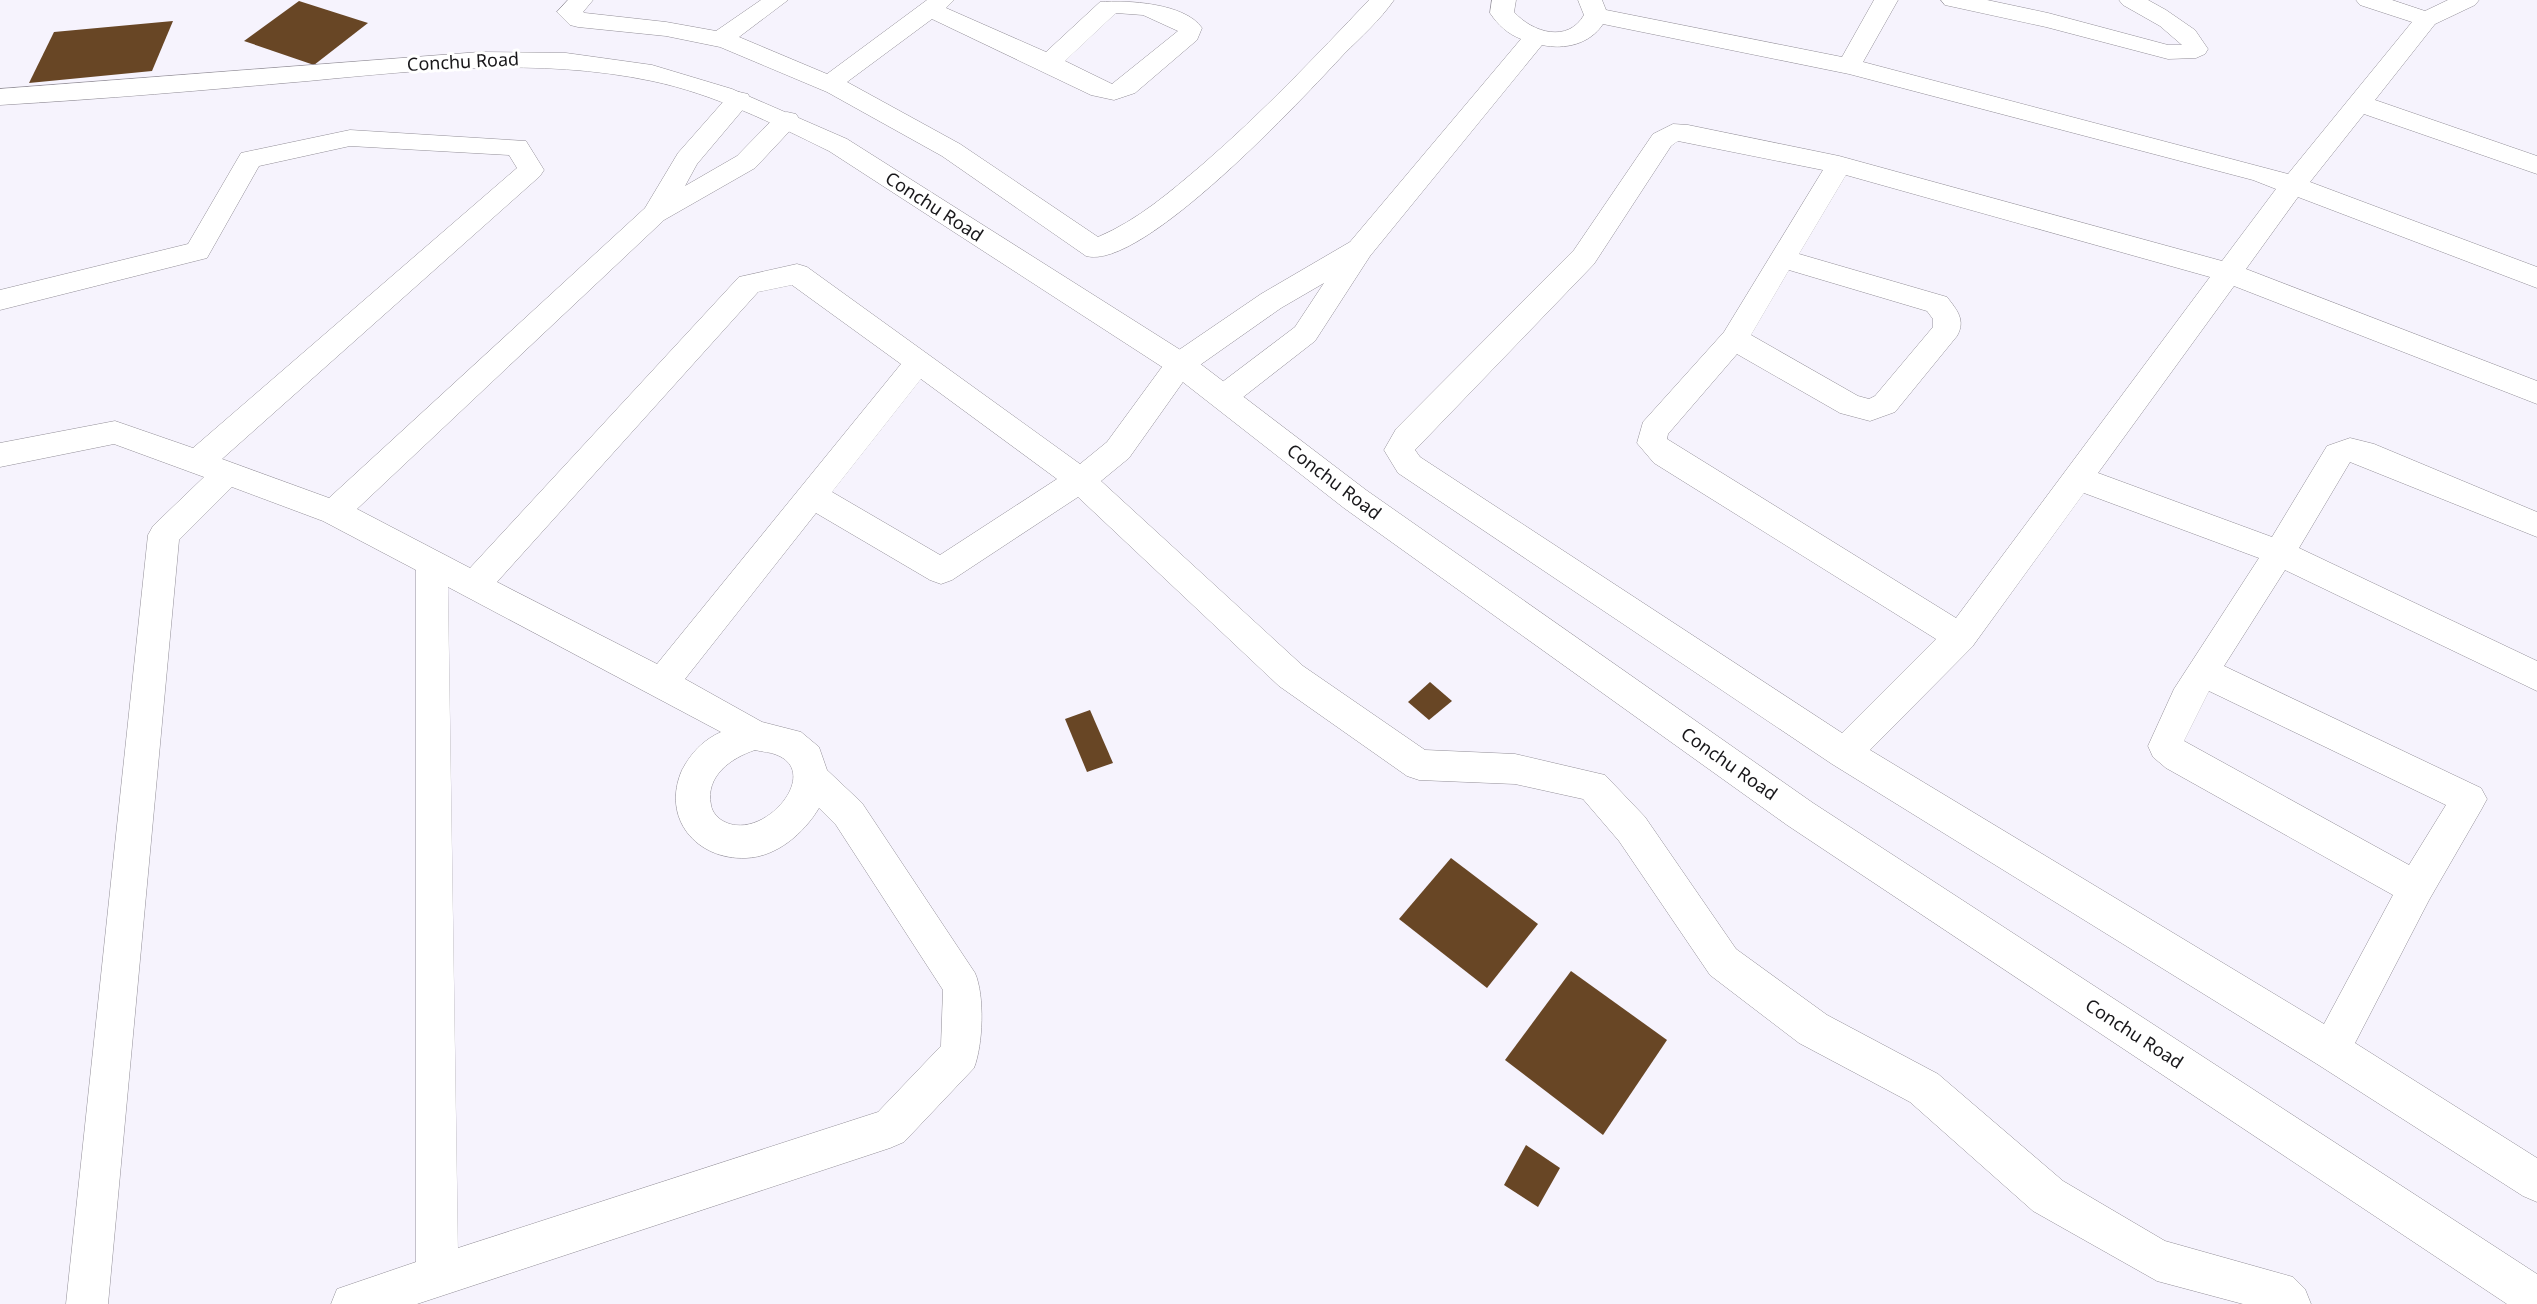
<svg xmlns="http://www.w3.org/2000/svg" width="2537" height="1304" font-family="'Noto Sans',sans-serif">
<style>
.building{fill:#684625}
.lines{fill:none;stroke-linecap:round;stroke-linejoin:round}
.minor-casing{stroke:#938f98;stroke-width:1}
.major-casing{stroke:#938f98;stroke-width:1}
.minor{fill:#fff;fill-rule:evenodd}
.major{fill:#fff;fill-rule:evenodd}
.labels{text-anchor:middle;stroke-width:6;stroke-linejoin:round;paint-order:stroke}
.street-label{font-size:18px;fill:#18171a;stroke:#fff}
</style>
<rect width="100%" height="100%" fill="#f6f3fd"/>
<!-- building -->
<g class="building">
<polygon points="299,1 368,23 314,65 244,41"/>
<polygon points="173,21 152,71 29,83 54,32"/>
<polygon points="1430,682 1452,701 1429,720 1408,702"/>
<polygon points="1090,710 1113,763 1087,772 1065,719"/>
<polygon points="1451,858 1538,924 1487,988 1399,919"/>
<polygon points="1571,971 1667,1040 1603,1135 1505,1060"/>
<polygon points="1526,1145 1560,1168 1538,1207 1504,1185"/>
</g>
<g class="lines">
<!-- minor casing -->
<g class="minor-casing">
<g id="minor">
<path d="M 568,0 L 593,0 L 583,12 L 585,13 L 666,22 L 716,31 L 761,0 L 788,0 L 739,37 L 827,74 L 927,0 L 954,0 L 946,8 L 1046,52 L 1100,2 C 1127,0 1185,3 1202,28 L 1197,40 L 1135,93 L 1114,100 L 1091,95 L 932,19 L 847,82 L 960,144 L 1098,237 C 1138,220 1170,192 1203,164 C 1262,113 1315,57 1369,0 L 1394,0 C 1380,20 1361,37 1344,54 C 1305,96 1142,272 1086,256 L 942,156 L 827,92 L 720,47 L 666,36 L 578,27 L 570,25 L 557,12 ZM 1116,13 L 1143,15 L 1178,31 L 1112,84 L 1065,61 Z"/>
<path d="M 1492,0 L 1516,0 L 1514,12 C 1533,33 1568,43 1584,15 L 1578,0 L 1602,0 L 1606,10 L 1842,57 L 1874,0 L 1898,0 L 1863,62 L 2288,174 L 2412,22 L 2360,5 L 2356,0 L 2392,0 L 2425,11 L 2448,0 L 2479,0 L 2475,5 L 2435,24 L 2375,100 L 2537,156 L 2537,174 L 2364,114 L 2310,182 L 2537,267 L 2537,288 L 2298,197 L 2246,269 L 2537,381 L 2537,404 L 2234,286 L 2098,473 L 2272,537 L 2327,446 L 2350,438 L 2374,444 L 2537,512 L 2537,537 L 2350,462 L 2299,548 L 2537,661 L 2537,691 L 2285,570 L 2224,666 L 2481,788 L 2487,799 L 2481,810 L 2429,900 L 2355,1043 L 2537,1158 L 2537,1202 L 2523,1196 L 2317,1064 L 1832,764 L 1398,473 L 1384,450 L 1396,429 L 1574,250 L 1653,134 L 1673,124 L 1688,125 L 1839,156 L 2222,261 L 2276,189 L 2253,180 L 1849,74 L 1603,24 C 1590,44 1565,50 1542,45 L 1370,256 L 1315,341 L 1233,405 L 1223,408 L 1213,405 L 1208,397 L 1213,389 L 1295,327 L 1324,283 L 1281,308 L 1190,372 L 1129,458 L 1101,481 L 1303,666 L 1425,750 L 1515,754 L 1605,775 L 1645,817 L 1736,949 L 1827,1015 L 1938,1074 L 2063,1181 L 2165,1241 L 2293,1277 L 2305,1289 L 2311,1304 L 2243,1304 L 2157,1281 L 2033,1211 L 1910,1102 L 1799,1043 L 1710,975 L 1619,841 L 1583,799 L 1515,784 L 1419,780 L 1407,776 L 1279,686 L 1078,497 L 952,580 L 941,584 L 930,580 L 816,513 L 685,679 L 762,722 L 801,732 L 819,747 L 827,770 L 862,803 L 975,973 C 985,996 983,1045 974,1068 L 904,1142 L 890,1148 L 417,1304 L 331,1304 L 337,1289 L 416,1262 L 416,570 L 323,521 L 232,487 L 179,540 L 108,1304 L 66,1304 L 148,535 L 153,526 L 204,477 L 114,444 L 0,467 L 0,443 L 115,421 L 193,448 L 517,168 L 509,155 L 350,146 L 259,166 L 207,258 L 0,310 L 0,290 L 188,244 L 241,153 L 350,130 L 526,141 L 544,170 L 540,176 L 222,459 L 329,498 L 645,208 L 678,153 L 730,94 L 739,92 L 748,94 L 751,100 L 697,164 L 685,186 L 737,156 L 778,114 L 787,112 L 796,114 L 800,120 L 755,168 L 664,220 L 357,509 L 470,568 L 739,277 L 797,264 L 807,267 L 1080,464 L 1107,442 L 1170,356 L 1261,294 L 1350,242 L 1521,39 C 1508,34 1498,25 1490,13 ZM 1678,141 L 1823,170 L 1724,332 L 1643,422 L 1637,443 L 1654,463 L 1936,639 L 1842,733 L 1420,457 L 1415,450 L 1594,264 L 1671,146 ZM 1846,175 L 2210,277 L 1956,618 L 1667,439 L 1668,434 L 1737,354 L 1840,413 L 1870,421 L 1895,412 L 1957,336 C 1966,320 1957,310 1947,297 L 1799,254 ZM 1789,270 L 1927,311 L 1933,319 L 1933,327 L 1875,396 L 1869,399 L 1858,396 L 1751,335 ZM 792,285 L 901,364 L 657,664 L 497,582 L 758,292 ZM 921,379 L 1057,479 L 940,555 L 832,492 ZM 2084,493 L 2259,558 L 2174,689 L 2148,746 L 2153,757 L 2166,768 L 2393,895 L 2324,1024 L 1870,750 L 1972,647 ZM 448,587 L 721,732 C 703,740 691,753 682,770 C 661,818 696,860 746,858 C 777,857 804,833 819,808 L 836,825 L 943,990 L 941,1046 L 878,1112 L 458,1248 ZM 2209,691 L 2446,805 L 2409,865 L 2184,741 ZM 755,750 C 762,752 771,752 777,755 C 822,773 764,841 725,822 C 718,819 712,812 711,805 C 705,776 731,758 755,750 Z"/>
<polygon points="1941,0 1987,0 2048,13 2168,45 2182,45 2160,26 2123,5 2119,0 2148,0 2166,10 2195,30 2208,49 2205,54 2196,58 2168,59 2046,27 1945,5"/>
</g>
</g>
<!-- major casing -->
<g class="major-casing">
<path id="major" d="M 480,52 L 566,53 L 652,65 L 732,89 L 847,139 L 1190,356 L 1366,490 L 1813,803 L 2537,1274 L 2537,1304 L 2507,1304 L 1787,825 L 1344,508 L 1170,372 L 829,151 C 772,123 714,94 652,81 C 538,57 423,70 308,81 C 206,90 103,99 0,105 L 0,89 Z"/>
</g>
<!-- minor -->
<use href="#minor" class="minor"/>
<!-- major -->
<use href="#major" class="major"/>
</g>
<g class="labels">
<!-- street labels -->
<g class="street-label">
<text transform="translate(463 62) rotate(-3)" y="6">Conchu Road</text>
<text transform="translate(934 207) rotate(33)" y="6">Conchu Road</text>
<text transform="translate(1334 482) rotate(37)" y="6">Conchu Road</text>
<text transform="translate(1729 764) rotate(35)" y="6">Conchu Road</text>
<text transform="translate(2134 1034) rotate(33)" y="6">Conchu Road</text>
</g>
</g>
</svg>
